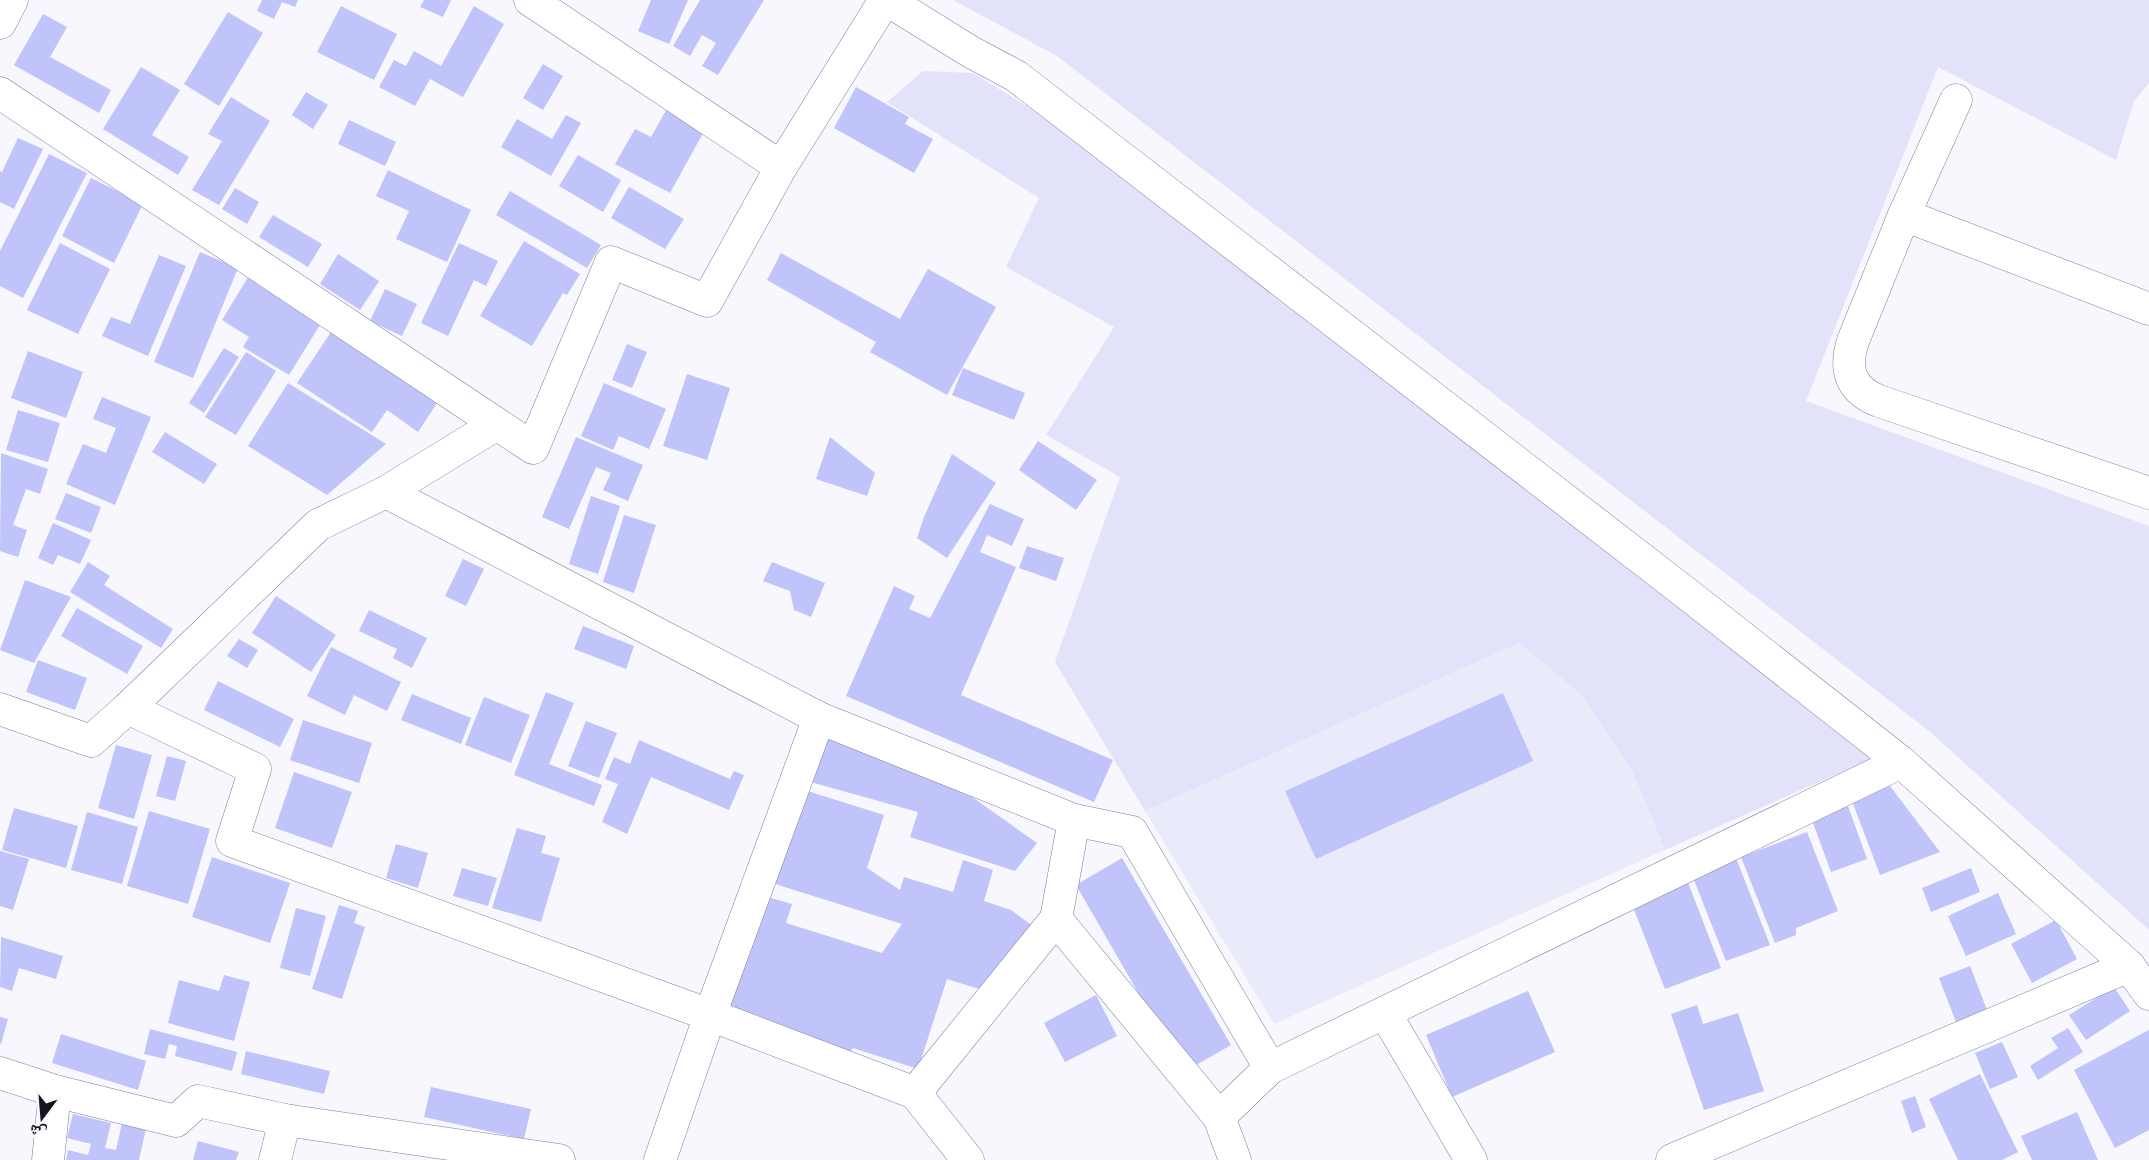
<svg xmlns="http://www.w3.org/2000/svg" width="2149" height="1160" font-family="Mulish,'Noto Naskh Arabic',sans-serif">
<style>
.built{fill:#eaebfa}
.green{fill:#e2e3fa}
.building{fill:#c1c3fb}
.lines{fill:none;stroke-linecap:round;stroke-linejoin:round}
.minor-casing{stroke:#7e809a;stroke-width:33}
.minor{stroke:#fff;stroke-width:32}
</style>
<rect width="100%" height="100%" fill="#f7f7fd"/>
<!-- built -->
<polygon class="built" points="1519,643 1582,695 1633,773 1665,850 1274,1024 1145,811"/>
<!-- green -->
<g class="green">
<polygon points="953,0 2149,0 2149,83 2134,101 2116,160 1938,67 1806,401 2149,526 2149,930 1930,732 1057,56"/>
<polygon points="923,71 973,73 1064,129 1873,758 1665,850 1633,773 1582,695 1519,643 1145,811 1055,662 1120,477 1046,435 1114,327 1006,267 1039,198 887,102"/>
</g>
<!-- building -->
<g class="building">
<polygon points="262,0 298,0 295,7 282,2 274,19 257,11"/>
<polygon points="424,0 451,0 443,17 420,7"/>
<polygon points="651,0 688,0 669,44 638,31"/>
<polygon points="700,0 764,0 718,75 702,66 716,43 702,35 690,56 673,46"/>
<polygon points="341,6 397,34 374,80 317,52"/>
<polygon points="474,6 504,24 463,97 430,79 415,106 379,87 394,60 406,66 414,51 441,66"/>
<polygon points="228,12 263,33 219,106 184,84"/>
<polygon points="43,14 67,27 50,57 111,90 99,113 14,65"/>
<polygon points="543,64 563,76 543,110 523,98"/>
<polygon points="141,67 180,90 152,135 189,157 178,175 103,129"/>
<polygon points="856,87 909,117 905,124 933,139 914,173 834,128"/>
<polygon points="306,92 328,105 313,129 292,115"/>
<polygon points="231,97 270,121 219,205 192,190 222,141 208,134"/>
<polygon points="669,105 707,126 670,193 615,164 635,129 651,137"/>
<polygon points="566,115 581,123 551,176 501,147 517,119 552,139"/>
<polygon points="349,120 396,142 385,166 338,144"/>
<polygon points="18,138 43,149 14,209 0,202 0,171 2,172"/>
<polygon points="49,154 87,173 23,298 0,286 0,251"/>
<polygon points="578,155 621,180 603,212 559,186"/>
<polygon points="388,170 471,210 447,262 396,239 409,211 376,196"/>
<polygon points="91,178 143,204 114,263 62,236"/>
<polygon points="629,187 684,219 665,249 611,218"/>
<polygon points="235,188 259,202 247,224 222,209"/>
<polygon points="510,191 601,245 587,268 496,215"/>
<polygon points="273,215 322,244 308,267 259,237"/>
<polygon points="524,241 580,274 567,295 563,293 532,346 480,316"/>
<polygon points="60,243 110,269 78,334 27,310"/>
<polygon points="459,243 498,261 486,286 474,280 448,336 421,323"/>
<polygon points="200,252 238,268 193,378 154,362"/>
<polygon points="781,253 900,319 928,269 996,307 947,395 870,352 876,342 767,280"/>
<polygon points="338,254 379,281 360,310 320,284"/>
<polygon points="159,255 186,266 148,356 102,336 111,317 130,324"/>
<polygon points="250,274 323,320 289,375 243,347 249,337 222,320"/>
<polygon points="385,289 417,304 402,336 370,321"/>
<polygon points="331,332 437,403 418,432 387,410 372,432 297,383"/>
<polygon points="627,344 647,352 632,388 612,380"/>
<polygon points="224,348 239,357 204,413 189,403"/>
<polygon points="28,351 83,372 66,418 11,398"/>
<polygon points="246,352 276,371 236,435 205,417"/>
<polygon points="963,368 1025,393 1014,420 952,395"/>
<polygon points="687,374 730,388 707,460 663,446"/>
<polygon points="288,383 386,444 327,495 248,446"/>
<polygon points="604,383 666,409 649,449 619,436 613,450 581,436"/>
<polygon points="102,397 151,417 115,505 66,484 83,444 106,453 116,428 93,419"/>
<polygon points="18,410 60,423 48,462 6,450"/>
<polygon points="165,432 217,464 204,484 152,452"/>
<polygon points="576,437 643,465 628,501 603,490 611,473 596,467 569,529 542,517"/>
<polygon points="830,437 875,473 867,496 816,479"/>
<polygon points="1038,441 1097,480 1076,510 1019,470"/>
<polygon points="1,453 48,469 40,494 26,489 13,525 27,530 18,557 0,551"/>
<polygon points="952,454 996,483 947,558 917,538 924,517"/>
<polygon points="66,493 101,507 91,533 55,519"/>
<polygon points="591,496 620,506 598,574 569,564"/>
<polygon points="990,504 1024,519 1012,546 987,535 980,552 1016,567 961,695 1113,760 1094,802 846,696 894,586 915,596 909,609 930,618"/>
<polygon points="624,515 656,525 634,593 603,582"/>
<polygon points="53,523 91,540 80,564 58,555 53,565 38,558"/>
<polygon points="1027,546 1064,558 1056,581 1019,568"/>
<polygon points="463,559 484,569 466,606 445,596"/>
<polygon points="88,562 110,576 104,585 173,629 161,648 70,592"/>
<polygon points="772,562 825,583 811,617 794,610 790,591 763,581"/>
<polygon points="25,580 71,597 34,663 0,650"/>
<polygon points="276,596 336,635 311,672 252,633"/>
<polygon points="77,608 143,646 127,674 61,636"/>
<polygon points="369,610 427,638 412,668 393,658 397,649 359,631"/>
<polygon points="583,626 634,646 626,669 574,649"/>
<polygon points="239,639 258,650 247,668 227,656"/>
<polygon points="331,647 401,682 387,711 354,695 345,715 307,696"/>
<polygon points="38,660 87,678 75,710 26,692"/>
<polygon points="218,681 294,719 280,747 204,710"/>
<polygon points="546,692 574,703 549,764 602,785 594,806 514,775"/>
<polygon points="1503,693 1533,761 1316,859 1285,791"/>
<polygon points="412,694 471,718 461,744 401,720"/>
<polygon points="484,697 530,715 511,763 465,745"/>
<polygon points="303,720 372,743 359,783 290,760"/>
<polygon points="586,721 617,733 599,778 568,766"/>
<polygon points="825,734 972,797 1037,843 1015,871 910,837 918,812 807,781"/>
<polygon points="639,740 730,779 734,771 744,775 729,810 651,777 627,834 602,822 618,784 605,779 614,757 630,764"/>
<polygon points="116,745 152,755 134,819 98,808"/>
<polygon points="167,756 186,761 175,801 156,796"/>
<polygon points="294,772 352,792 332,848 275,828"/>
<polygon points="1890,786 1940,852 1880,875 1852,801"/>
<polygon points="801,789 884,815 867,868 900,890 904,877 953,892 963,860 993,870 984,901 1011,910 1034,927 989,992 947,979 918,1069 853,1048 849,1055 718,1013 764,896 792,904 786,923 882,953 902,924 772,883"/>
<polygon points="1848,806 1867,859 1831,872 1812,820"/>
<polygon points="14,808 78,826 66,868 2,850"/>
<polygon points="149,811 210,829 188,904 127,886"/>
<polygon points="87,812 138,827 122,884 71,870"/>
<polygon points="517,828 546,836 541,853 560,858 541,922 492,908"/>
<polygon points="1807,832 1838,911 1796,928 1796,935 1775,943 1741,857"/>
<polygon points="396,844 428,853 418,888 386,878"/>
<polygon points="0,851 29,859 13,910 0,906"/>
<polygon points="212,857 290,883 270,943 192,917"/>
<polygon points="1122,858 1231,1045 1184,1072 1076,885"/>
<polygon points="1736,858 1770,945 1726,961 1692,875"/>
<polygon points="462,868 497,878 488,906 453,896"/>
<polygon points="1971,868 1980,892 1931,912 1922,888"/>
<polygon points="1687,880 1721,968 1665,989 1631,902"/>
<polygon points="1998,893 2016,934 1966,956 1948,916"/>
<polygon points="339,905 358,911 354,923 365,927 342,999 312,989"/>
<polygon points="296,908 326,916 310,976 280,968"/>
<polygon points="2056,920 2077,959 2032,983 2011,944"/>
<polygon points="1,937 63,956 56,979 19,968 12,991 0,987"/>
<polygon points="1970,966 1989,1015 1958,1027 1939,978"/>
<polygon points="224,975 250,982 234,1041 168,1023 179,980 219,991"/>
<polygon points="2114,987 2130,1011 2086,1040 2069,1015"/>
<polygon points="1528,991 1555,1052 1452,1097 1426,1035"/>
<polygon points="1096,995 1117,1036 1065,1062 1044,1023"/>
<polygon points="1697,1005 1703,1024 1738,1013 1764,1091 1704,1110 1671,1014"/>
<polygon points="0,1017 8,1019 1,1044 0,1044"/>
<polygon points="2068,1028 2083,1052 2038,1080 2030,1066 2058,1048 2051,1038"/>
<polygon points="150,1029 237,1052 232,1071 175,1056 177,1046 169,1044 165,1059 144,1054"/>
<polygon points="2149,1030 2149,1130 2115,1148 2074,1070"/>
<polygon points="61,1034 146,1061 138,1090 52,1063"/>
<polygon points="2002,1042 2018,1077 1990,1089 1975,1053"/>
<polygon points="246,1051 330,1071 324,1094 241,1074"/>
<polygon points="1980,1074 2018,1152 2002,1160 1958,1160 1929,1099"/>
<polygon points="431,1087 531,1109 524,1139 424,1117"/>
<polygon points="1915,1096 1926,1127 1912,1133 1901,1101"/>
<polygon points="2077,1112 2098,1160 2032,1160 2021,1136"/>
<polygon points="73,1114 111,1123 105,1148 116,1150 122,1123 146,1129 139,1160 66,1160 68,1150 88,1155 91,1144 67,1138"/>
<polygon points="198,1141 239,1152 236,1160 193,1160"/>
</g>
<g class="lines">
<!-- minor casing -->
<g class="minor-casing">
<g id="minor">
<polyline points="530,0 781,167"/>
<polyline points="887,0 971,52 1016,76 1686,593 1901,762 2129,966 2149,994"/>
<polyline points="0,23 12,0"/>
<polyline points="0,93 497,424"/>
<path d="M 1956,100 L 1904,215 L 1853,341 C 1844,369 1850,390 1879,401 L 2149,493"/>
<polyline points="1904,215 2149,309"/>
<polyline points="386,492 819,718 1074,820 1056,919 1219,1117 1235,1160"/>
<polyline points="128,708 255,769 232,841 710,1015 915,1093 1056,919"/>
<polyline points="0,709 91,741 128,708 318,525 386,492 497,424 533,448 611,262 707,301 781,167 885,0"/>
<polyline points="1074,820 1132,832 1270,1068"/>
<polyline points="1385,1013 1471,1160"/>
<polyline points="0,1073 55,1091 176,1121 198,1101 285,1120 559,1160"/>
<polyline points="915,1093 968,1160"/>
<polyline points="1219,1117 1270,1068 1901,762"/>
<polyline points="48,1160 55,1091"/>
<polyline points="275,1160 285,1120"/>
<polyline points="660,1160 710,1015 819,718"/>
<polyline points="1672,1160 2129,966"/>
</g>
</g>
<!-- minor -->
<use href="#minor" class="minor"/>
</g>
<!-- north arrow -->
<g transform="translate(42 1118) rotate(196)" stroke="#f7f7fd" stroke-width="4.5" paint-order="stroke">
<path d="M0-4.5L10 22L0 15L-10 22Z" fill="#14141e"/>
<text y="-9" font-size="16" font-weight="bold" text-anchor="middle" fill="#14141e">ش</text>
</g>
</svg>
